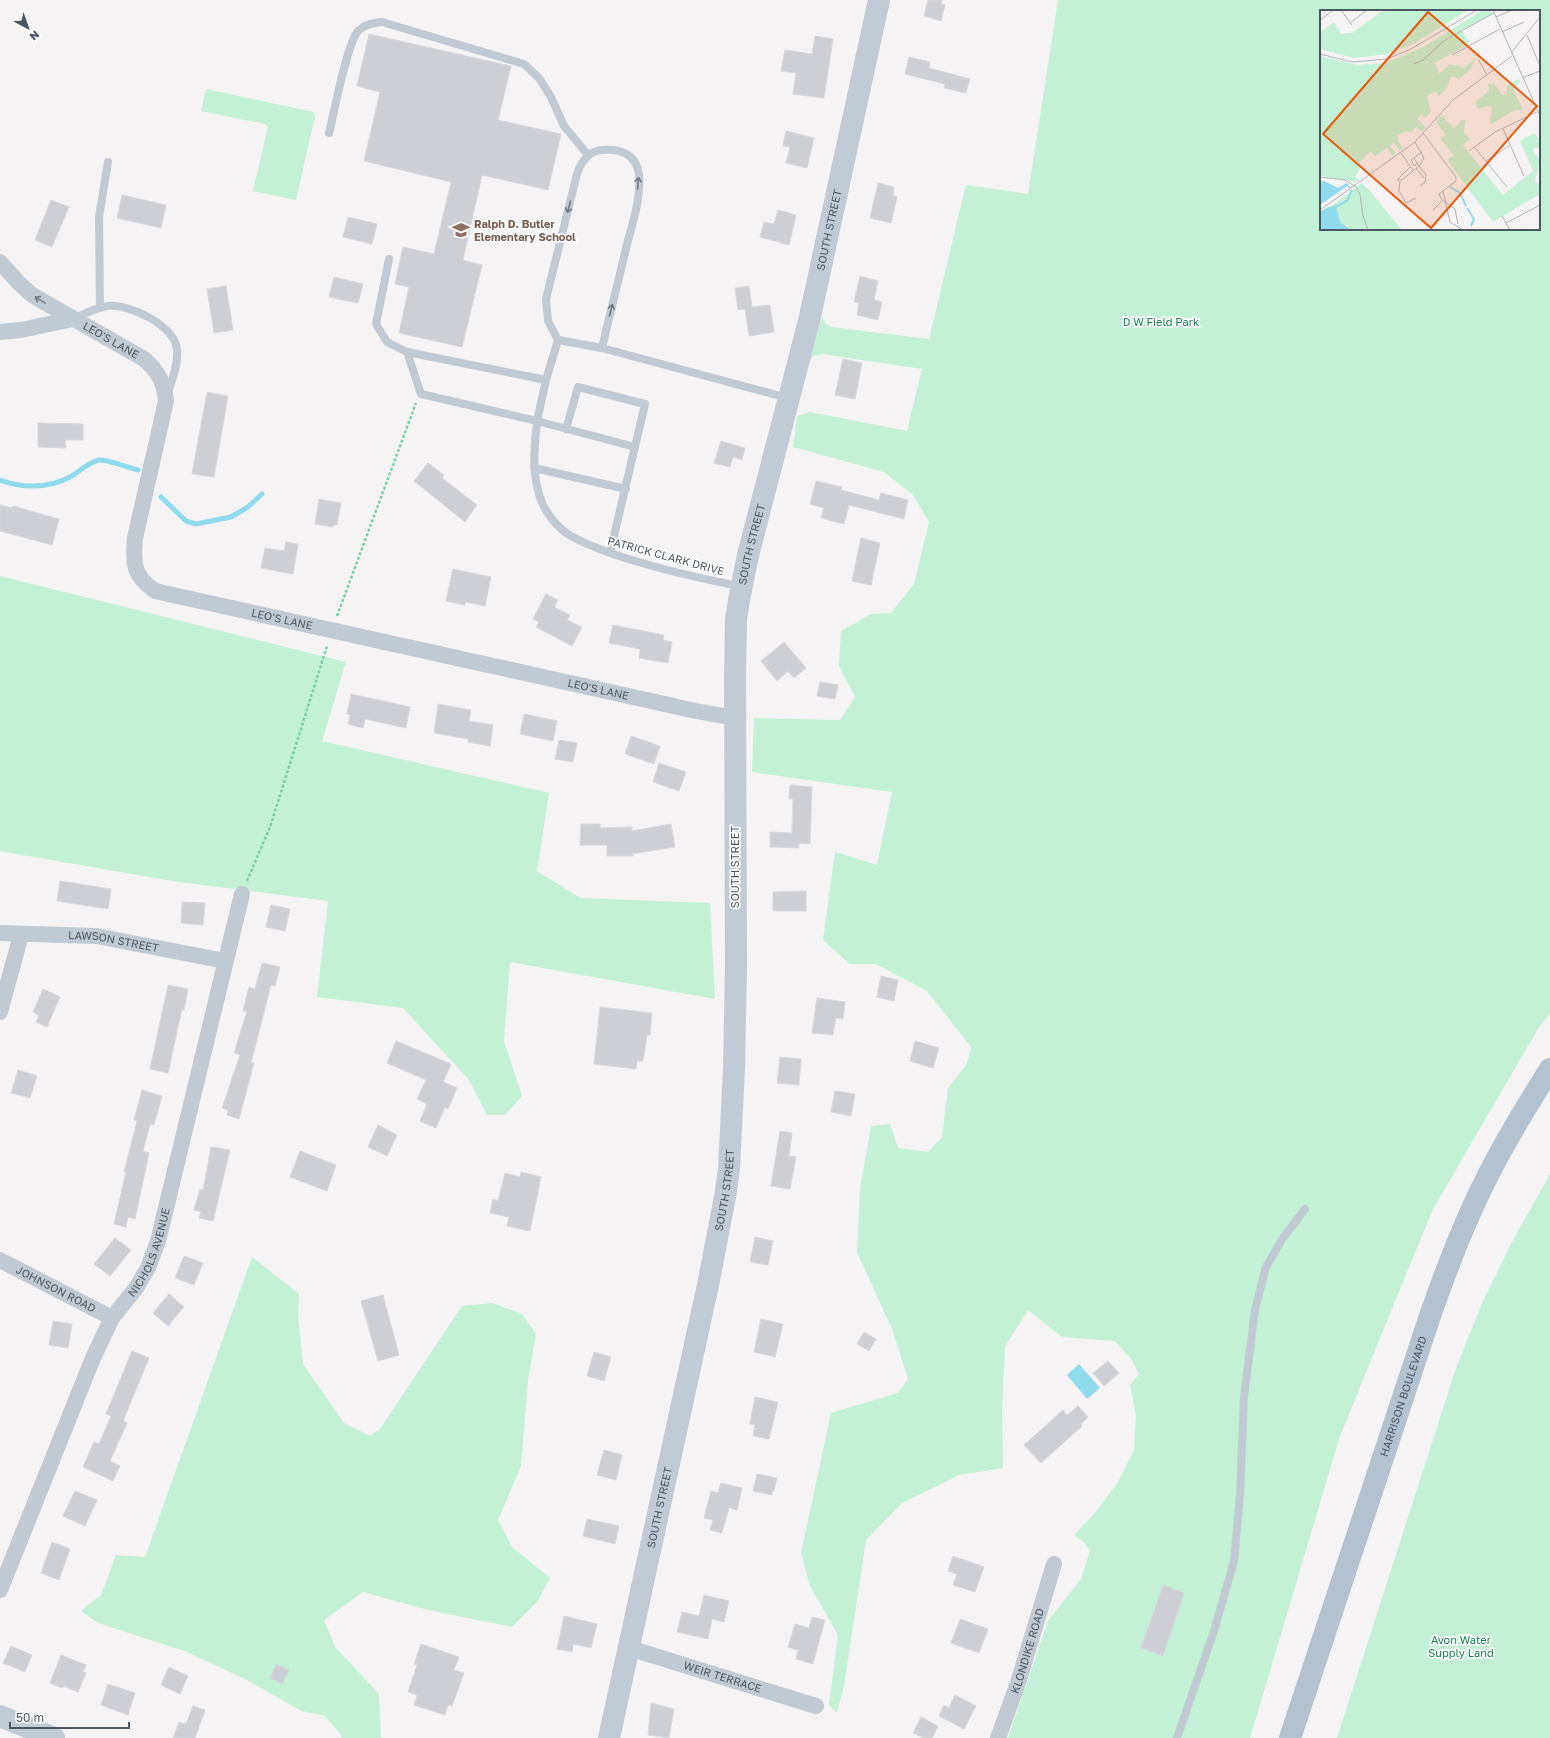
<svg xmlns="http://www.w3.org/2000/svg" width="1550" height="1738" font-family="'Golos Text',sans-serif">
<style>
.green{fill:#c3f1d5;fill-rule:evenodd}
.water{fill:#90daee}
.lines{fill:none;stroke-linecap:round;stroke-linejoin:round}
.stream{stroke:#90daee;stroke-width:5}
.building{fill:#cdcfd5;stroke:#d7d9de}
.path{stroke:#7ad0a6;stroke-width:2.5;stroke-dasharray:3 2;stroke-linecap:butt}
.lane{stroke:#c1cad2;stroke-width:8}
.street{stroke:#c1cad2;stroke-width:16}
.secondary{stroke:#c1cbd6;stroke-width:22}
.primary{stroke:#b3c2d1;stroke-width:22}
.oneway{stroke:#6e7983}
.labels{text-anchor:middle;stroke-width:3.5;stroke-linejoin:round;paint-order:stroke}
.education-label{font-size:11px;font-weight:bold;fill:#785e54;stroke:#fff;text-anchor:start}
.street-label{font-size:11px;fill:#4a5661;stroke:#fff}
.park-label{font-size:11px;fill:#17864f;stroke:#fff}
.inset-river{fill:none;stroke:#90daee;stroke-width:2}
.inset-road{fill:none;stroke:#b1b4b9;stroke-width:1}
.view{fill:#e8590c;fill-opacity:0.15;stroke:#e8590c;stroke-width:2}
.inset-edge{fill:none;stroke:#4a5661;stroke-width:2}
</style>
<rect width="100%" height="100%" fill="#f5f3f3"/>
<!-- green -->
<g class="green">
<path d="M 1058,0 L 1550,0 L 1550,1014 L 1539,1027 L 1432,1211 L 1340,1436 L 1250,1738 L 1008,1738 L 1048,1621 L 1081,1579 L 1090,1551 L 1084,1542 L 1074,1535 L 1095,1513 L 1118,1482 L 1134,1450 L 1136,1415 L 1130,1385 L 1139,1374 L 1131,1359 L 1115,1341 L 1062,1337 L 1028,1310 L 1005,1346 L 1002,1411 L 1003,1468 L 959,1475 L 902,1503 L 866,1540 L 844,1686 L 837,1713 L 829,1705 L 838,1635 L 810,1586 L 801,1553 L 831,1413 L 898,1393 L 908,1379 L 892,1329 L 857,1252 L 860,1189 L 871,1126 L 890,1124 L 898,1148 L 928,1152 L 942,1137 L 948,1088 L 967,1064 L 971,1047 L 927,991 L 876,964 L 850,964 L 823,940 L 835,852 L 877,865 L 892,792 L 752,772 L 754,718 L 840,720 L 855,697 L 839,666 L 841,631 L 871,614 L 891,613 L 914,584 L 929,522 L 913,495 L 884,472 L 793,447 L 797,416 L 810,412 L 907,431 L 922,369 L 822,354 L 814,356 L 810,360 L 822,316 L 825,323 L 831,327 L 929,339 L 966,185 L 1028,194 ZM 1321,11 L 1539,11 L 1539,229 L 1321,229 Z"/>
<polygon points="206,89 313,112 315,116 296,200 253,191 268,127 265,124 201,111"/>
<polygon points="0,576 346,662 322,741 549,793 537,871 580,898 710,903 715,999 510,962 504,1041 522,1096 505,1115 487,1115 469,1080 403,1008 317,997 328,901 172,881 0,851"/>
<polygon points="1550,1174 1550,1738 1337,1738 1456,1368 1482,1303 1513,1240"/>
<polygon points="252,1257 299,1294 298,1315 303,1364 344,1423 370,1436 380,1429 462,1306 492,1303 522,1314 536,1334 528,1380 521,1466 498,1520 512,1547 550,1578 537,1602 512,1627 428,1610 363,1592 324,1620 335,1647 379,1694 381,1738 341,1738 342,1736 325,1716 302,1711 245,1679 187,1652 98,1623 81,1611 101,1595 116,1555 145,1557"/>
</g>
<!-- water -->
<polygon class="water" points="1079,1364 1100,1388 1087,1399 1067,1375"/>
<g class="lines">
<!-- stream -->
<g class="stream">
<path d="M 0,480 C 25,489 48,489 72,476 C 80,471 89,462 99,460 C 106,459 130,468 138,470"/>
<polyline points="161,497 186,521 196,524 231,517 248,507 262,494"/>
</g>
</g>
<!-- building -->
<g class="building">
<polygon points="928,0 942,0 941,4 945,5 941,21 924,16"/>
<polygon points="369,34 511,66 498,120 561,134 548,190 482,175 463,260 482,265 462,347 399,333 409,287 395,284 403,247 434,254 451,182 364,161 380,92 357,86"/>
<polygon points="815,36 833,39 824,98 793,94 796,73 781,71 785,50 812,54"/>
<polygon points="909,57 930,62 929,68 970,79 966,93 944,88 945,84 905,74"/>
<polygon points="786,131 814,138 807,168 786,163 790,147 783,146"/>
<polygon points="878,183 894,187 893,196 897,197 891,223 870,218"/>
<polygon points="122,195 166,205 161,228 117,218"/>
<polygon points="51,200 69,207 52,247 35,240"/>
<polygon points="778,210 796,215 789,245 760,237 764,222 774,224"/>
<polygon points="348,217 377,224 372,244 343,237"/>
<polygon points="860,276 878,281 874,300 882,302 878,320 857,315 859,303 854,302"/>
<polygon points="334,277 363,284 358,303 329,297"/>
<polygon points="226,286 233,330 214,333 207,289"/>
<polygon points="749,286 752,307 770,305 774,332 749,336 745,309 738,310 735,288"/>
<polygon points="843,359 862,363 855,399 835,395"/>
<polygon points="207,392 228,396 214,477 192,474"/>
<polygon points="38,423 83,424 83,440 65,440 66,448 38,447"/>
<polygon points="721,441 745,448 742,460 733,457 730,467 714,463"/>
<polygon points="428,463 444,475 442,478 477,505 465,522 414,481"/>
<polygon points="816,481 842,487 841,490 879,500 881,493 908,500 904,519 849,505 844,524 821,518 824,508 810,504"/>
<polygon points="319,499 341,503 337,525 333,525 333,527 315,524"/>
<polygon points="0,505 12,508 13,506 59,519 52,545 0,531"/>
<polygon points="861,538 880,543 871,585 852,581"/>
<polygon points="286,542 298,544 293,574 261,568 265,548 284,551"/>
<polygon points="453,569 491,577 485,606 466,602 465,605 446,601"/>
<polygon points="546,594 558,600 554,607 570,615 567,620 582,627 572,646 536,627 539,622 533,619"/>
<polygon points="613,625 664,635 663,640 672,642 668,663 639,658 640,649 609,643"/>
<polygon points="784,642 806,668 794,678 788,671 777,681 761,661"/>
<polygon points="820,682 838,685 835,699 817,696"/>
<polygon points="351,694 410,707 406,728 365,719 363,728 348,724 350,715 347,714"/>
<polygon points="438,704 471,710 469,721 493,725 490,746 468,742 468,739 434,733"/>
<polygon points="524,714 557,721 553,741 520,734"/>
<polygon points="631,736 660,746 654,764 625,754"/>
<polygon points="559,740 577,743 573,762 555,759"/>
<polygon points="659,763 686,772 679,791 653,782"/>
<polygon points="790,785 812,787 810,844 799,843 799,848 770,847 770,832 792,833 793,799 789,799"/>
<polygon points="581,824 600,824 600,828 632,827 632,831 671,824 675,847 632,854 633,856 607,856 607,845 580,845"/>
<polygon points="60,881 111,889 108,909 57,901"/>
<polygon points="806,891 806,911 773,911 773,892"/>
<polygon points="182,902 205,903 203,925 181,923"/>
<polygon points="271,905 290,909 285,931 266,927"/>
<polygon points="262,963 280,967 275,986 271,985 251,1063 254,1063 239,1119 227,1115 228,1110 222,1108 240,1055 234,1053 247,1011 243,1011 249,987 255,989"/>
<polygon points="881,976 898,980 894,1001 877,997"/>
<polygon points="168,985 188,989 184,1010 182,1009 168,1073 150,1069"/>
<polygon points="43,989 60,997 47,1027 36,1022 39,1015 33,1012"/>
<polygon points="817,998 845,1002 843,1019 836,1018 833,1035 812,1033"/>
<polygon points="600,1007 652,1013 650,1035 647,1035 643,1061 637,1061 636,1069 594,1064"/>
<polygon points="396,1041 451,1064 443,1082 457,1088 448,1109 445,1107 436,1128 420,1121 427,1104 417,1099 426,1080 387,1063"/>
<polygon points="915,1041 939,1048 933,1068 910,1061"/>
<polygon points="780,1057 801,1059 799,1085 777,1083"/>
<polygon points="18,1070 37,1076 30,1098 11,1093"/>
<polygon points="142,1090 162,1096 154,1125 150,1124 143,1151 149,1153 135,1219 128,1217 126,1227 114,1224 126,1172 124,1172 137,1121 134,1120"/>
<polygon points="835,1091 855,1094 851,1116 831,1112"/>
<polygon points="378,1125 397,1135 387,1156 368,1147"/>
<polygon points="780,1131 792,1133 789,1156 796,1157 790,1189 771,1186"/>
<polygon points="211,1147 230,1150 213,1221 199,1218 201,1212 194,1210 200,1189 203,1190"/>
<polygon points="300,1151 336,1165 327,1191 290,1177"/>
<polygon points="521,1172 541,1177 530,1231 507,1226 509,1217 490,1213 493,1199 498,1201 505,1173 520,1177"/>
<polygon points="755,1237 773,1241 768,1265 750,1262"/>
<polygon points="115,1238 131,1250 110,1276 94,1264"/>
<polygon points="184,1256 203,1263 194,1285 175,1278"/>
<polygon points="169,1294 184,1307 168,1326 153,1313"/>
<polygon points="383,1295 399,1355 378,1361 361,1301"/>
<polygon points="761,1319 783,1324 775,1357 754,1352"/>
<polygon points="53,1321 72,1324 68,1348 49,1345"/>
<polygon points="864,1332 876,1339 869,1351 857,1344"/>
<polygon points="132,1351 149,1358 123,1421 127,1423 110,1461 120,1466 113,1481 83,1467 94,1442 99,1444 111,1416 106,1414"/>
<polygon points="594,1352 611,1357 604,1381 587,1376"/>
<polygon points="1108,1361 1119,1373 1104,1386 1093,1373"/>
<polygon points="755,1397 778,1402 769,1439 753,1436 755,1425 750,1424"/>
<polygon points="1078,1406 1088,1417 1081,1424 1082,1426 1041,1463 1024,1445 1063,1410 1067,1415"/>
<polygon points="604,1450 622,1455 616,1480 597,1475"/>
<polygon points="757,1474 777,1478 774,1491 772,1491 772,1495 753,1491"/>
<polygon points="721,1483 742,1488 737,1510 729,1508 722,1533 710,1530 713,1520 704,1518 711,1491 718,1493"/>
<polygon points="75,1491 97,1500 85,1526 63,1516"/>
<polygon points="587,1519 619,1526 615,1544 583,1536"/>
<polygon points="52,1542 70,1549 59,1580 41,1573"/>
<polygon points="953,1556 984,1567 975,1592 953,1585 957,1574 948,1571"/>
<polygon points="1163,1585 1184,1593 1163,1656 1141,1648"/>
<polygon points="704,1595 729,1601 724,1622 712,1619 708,1639 677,1632 682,1612 699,1616"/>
<polygon points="564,1616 597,1624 591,1648 573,1644 572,1652 557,1649"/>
<polygon points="812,1617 825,1620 813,1664 796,1659 798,1650 788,1647 795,1624 809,1628"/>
<polygon points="960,1619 988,1629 979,1653 951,1643"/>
<polygon points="421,1644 459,1657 454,1670 464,1673 452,1706 448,1705 445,1715 414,1705 417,1695 408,1692 417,1665 414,1664"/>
<polygon points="11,1646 32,1655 25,1672 3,1663"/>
<polygon points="61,1655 86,1665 83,1672 86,1673 78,1692 63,1686 62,1688 50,1683"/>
<polygon points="276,1664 289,1670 283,1684 270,1678"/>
<polygon points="169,1667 188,1676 180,1694 161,1685"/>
<polygon points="108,1684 135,1693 128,1715 101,1705"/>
<polygon points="955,1695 976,1706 964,1729 939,1716 944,1705 949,1708"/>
<polygon points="651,1703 674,1709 669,1738 648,1735"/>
<polygon points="193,1706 205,1710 195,1738 173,1738 179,1722 186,1724"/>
<polygon points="921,1717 938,1726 932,1738 924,1738 913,1733"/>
</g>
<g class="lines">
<!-- path -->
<g class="path">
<polyline points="337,616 416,403"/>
<polyline points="247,881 270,827 327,646"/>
</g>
<!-- lane -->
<g class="lane">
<path d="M 329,133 C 334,114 347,41 359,30 C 366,24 373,23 382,22 L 524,64 L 539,78 L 551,97 L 564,126 L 588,155"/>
<path d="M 389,259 L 376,324 L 387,342 L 407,352 L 421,394 L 537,421 L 546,380 L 558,340 L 548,321 L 546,299 L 577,174 C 579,168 582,161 588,156 C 592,152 599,150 604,150 C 622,148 637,156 639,175 C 641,198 633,222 627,244 C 619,279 610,313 602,348"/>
<polyline points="100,308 99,217 108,162"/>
<path d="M 74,319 C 85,313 95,308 108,306 C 130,304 177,326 177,351 C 178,365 172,380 168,393"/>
<polyline points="558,340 602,348 788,398"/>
<polyline points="407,352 546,380"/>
<polyline points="566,429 578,387 645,404 610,553"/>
<path d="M 635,447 L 537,421 C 534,450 531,478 543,505 C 549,517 560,530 571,536 C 585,544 599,549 613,554 C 655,568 697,578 740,586"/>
<polyline points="534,468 626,489"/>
<polyline points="1177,1738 1214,1631 1234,1561 1240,1495 1244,1397 1255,1310 1266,1267 1283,1238 1305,1209"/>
</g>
<!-- street -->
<g class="street">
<path id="s1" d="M 0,262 L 18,282 L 32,295 L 144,359 C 158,371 164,382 166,401 L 135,538 C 133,565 133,575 155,591 L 696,711 L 735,718"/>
<polyline points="0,332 21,330 73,319"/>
<path id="s2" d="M 0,933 L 96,936 L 225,961"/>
<polyline points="0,1012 21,935"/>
<path id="s3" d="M 0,1260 L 112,1318"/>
<path id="s4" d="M 0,1590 L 93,1358 L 112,1318 L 136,1288 L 148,1268 L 158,1241 L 242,894"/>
<path id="s5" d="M 629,1648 L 816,1706"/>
<path id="s6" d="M 998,1738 L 1018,1683 L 1054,1564"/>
</g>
<!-- secondary -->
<g class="secondary">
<polyline points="0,1716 54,1738"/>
<path id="s7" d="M 609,1738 L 708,1285 L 725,1197 L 729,1169 L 734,1068 L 736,966 L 735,677 L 736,619 L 739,600 L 748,555 L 809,321 L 879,0"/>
</g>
<!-- primary -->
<path class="primary" id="s8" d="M 1290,1738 L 1431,1313 C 1443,1279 1456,1244 1471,1211 C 1493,1161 1521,1115 1550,1069"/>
</g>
<!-- one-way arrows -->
<defs><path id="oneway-shaft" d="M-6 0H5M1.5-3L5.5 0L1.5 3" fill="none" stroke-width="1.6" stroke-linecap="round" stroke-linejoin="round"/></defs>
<g class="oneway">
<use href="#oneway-shaft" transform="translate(638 183) rotate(-86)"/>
<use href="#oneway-shaft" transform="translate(569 207) rotate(104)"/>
<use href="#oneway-shaft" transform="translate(40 300) rotate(-148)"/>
<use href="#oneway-shaft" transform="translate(611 310) rotate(-76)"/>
</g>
<!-- icons -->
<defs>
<g id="school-bare" transform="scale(1.38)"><path d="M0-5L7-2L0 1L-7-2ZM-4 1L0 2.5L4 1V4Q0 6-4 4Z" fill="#8d6e63" stroke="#fff" stroke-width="2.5" paint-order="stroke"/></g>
</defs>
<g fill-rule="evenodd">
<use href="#school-bare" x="461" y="230"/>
</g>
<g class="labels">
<!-- education labels -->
<g class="education-label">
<text x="474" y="228">Ralph D. Butler<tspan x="474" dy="13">Elementary School</tspan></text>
</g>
<!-- street labels -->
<g class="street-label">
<text dy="4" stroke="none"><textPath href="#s7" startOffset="1532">SOUTH STREET</textPath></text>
<text dy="4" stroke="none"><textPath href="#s1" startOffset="137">LEO'S LANE</textPath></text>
<text dy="4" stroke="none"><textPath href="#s7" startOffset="1208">SOUTH STREET</textPath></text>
<text transform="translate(666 556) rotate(15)" y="4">PATRICK CLARK DRIVE</text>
<text dy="4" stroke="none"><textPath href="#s1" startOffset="555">LEO'S LANE</textPath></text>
<text dy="4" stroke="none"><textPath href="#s1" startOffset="879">LEO'S LANE</textPath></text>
<text transform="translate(735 867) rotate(-90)" y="4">SOUTH STREET</text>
<text dy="4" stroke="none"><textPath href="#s2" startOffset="114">LAWSON STREET</textPath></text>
<text dy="4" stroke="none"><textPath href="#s7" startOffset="560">SOUTH STREET</textPath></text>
<text dy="4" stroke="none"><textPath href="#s4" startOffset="371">NICHOLS AVENUE</textPath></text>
<text dy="4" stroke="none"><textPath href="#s3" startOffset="63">JOHNSON ROAD</textPath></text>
<text dy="4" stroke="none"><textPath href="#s8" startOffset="360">HARRISON BOULEVARD</textPath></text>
<text dy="4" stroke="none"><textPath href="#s7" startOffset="236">SOUTH STREET</textPath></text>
<text dy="4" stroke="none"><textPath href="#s6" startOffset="92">KLONDIKE ROAD</textPath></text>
<text dy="4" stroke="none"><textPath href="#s5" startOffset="98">WEIR TERRACE</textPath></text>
</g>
<!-- park labels -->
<g class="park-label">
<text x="1161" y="326">D W Field Park</text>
<text x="1461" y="1644">Avon Water<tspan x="1461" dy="13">Supply Land</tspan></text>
</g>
</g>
<!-- overview -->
<g transform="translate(1320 10)">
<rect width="220" height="220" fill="#f5f3f3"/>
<path d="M 64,0 L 148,0 L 93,34 L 68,44 L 34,48 L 0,39 L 0,22 L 14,12 L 21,24 L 32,23 ZM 163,0 L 170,0 L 172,4 L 141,20 L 150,33 L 115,53 L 119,64 L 130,54 L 144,58 L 157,47 L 149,61 L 139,69 L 131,66 L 127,78 L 119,86 L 116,81 L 107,86 L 111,102 L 105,108 L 102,104 L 97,108 L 106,118 L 102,122 L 96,117 L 91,123 L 86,121 L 78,125 L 78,131 L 83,138 L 80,140 L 74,133 L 70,136 L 76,143 L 73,146 L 67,138 L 55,146 L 51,142 L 37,154 L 40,158 L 35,167 L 40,170 L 37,172 L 0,166 L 0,46 L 37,55 L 66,53 L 105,36 ZM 198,69 L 201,72 L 193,78 L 203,100 L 195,100 L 170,115 L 172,95 L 158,99 L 155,92 L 169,81 L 168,74 L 174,73 L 182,85 L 187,85 L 187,76 ZM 122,105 L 134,119 L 141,110 L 145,110 L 144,123 L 150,129 L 143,135 L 183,185 L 213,161 L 200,131 L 214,123 L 220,130 L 220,138 L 215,137 L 213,141 L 220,151 L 215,171 L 220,176 L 220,184 L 173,212 L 127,150 L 134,146 L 121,129 L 126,124 L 116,112 ZM 42,173 L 49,180 L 82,220 L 31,220 L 26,215 L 22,217 L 9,198 Z" fill="#c3f1d5"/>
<path d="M 4,171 L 18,178 L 27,173 L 32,180 L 27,176 L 0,195 L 0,172 ZM 16,196 L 20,212 L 31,220 L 0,220 L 0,202 L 8,197 Z" fill="#90daee"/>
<path class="inset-river" d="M 130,177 L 140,183 L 146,196M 15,197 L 27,191 L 32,180M 147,198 L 154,209 L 151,216"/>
<path class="inset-road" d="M 21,0 L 32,15M 173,0 L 220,106M 176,7 L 192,0M 0,10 L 14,0M 30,13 L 47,0M 182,22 L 204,12M 207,25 L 220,56M 191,43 L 220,7M 0,44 L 32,52 L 67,49 L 91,39 L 157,0M 132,45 L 180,19M 158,49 L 167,65M 94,54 L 103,50 L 125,30 L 174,3M 202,68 L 220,61M 183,119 L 204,166M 103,123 L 136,167 L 136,171 L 119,184 L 122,190 L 135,199 L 138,214M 154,137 L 187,177M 149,141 L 175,122 L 217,102M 80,142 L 93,160M 94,148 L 99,156 L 104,148 L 95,132M 166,151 L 189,136M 98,153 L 94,156 L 91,150 L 102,142M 90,157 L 77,170 L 82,170 L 99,156 L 106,165 L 105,172 L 100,176M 96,158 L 104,168M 0,167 L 25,170 L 36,177 L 40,184 L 43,206 L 48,220M 80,171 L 79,181 L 86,193 L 96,188M 123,181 L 130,212 L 143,220M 0,200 L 95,132 L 133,90 L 192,46M 113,200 L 123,190M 182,206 L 190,220M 186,213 L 220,195"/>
<path class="view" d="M 108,2 L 217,96 L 111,218 L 3,124 Z"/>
<rect width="220" height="220" class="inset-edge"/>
</g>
<!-- north arrow -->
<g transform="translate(28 28) rotate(139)" stroke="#ffffff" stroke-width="3" paint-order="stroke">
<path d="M0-3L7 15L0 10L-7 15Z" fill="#4a5661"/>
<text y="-6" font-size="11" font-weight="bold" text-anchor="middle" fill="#4a5661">N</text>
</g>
<!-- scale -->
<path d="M10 1722v6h119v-6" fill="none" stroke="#4a5661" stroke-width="2"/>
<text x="16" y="1722" font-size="12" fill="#4a5661" stroke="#ffffff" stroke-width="3" paint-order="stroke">50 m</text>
</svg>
